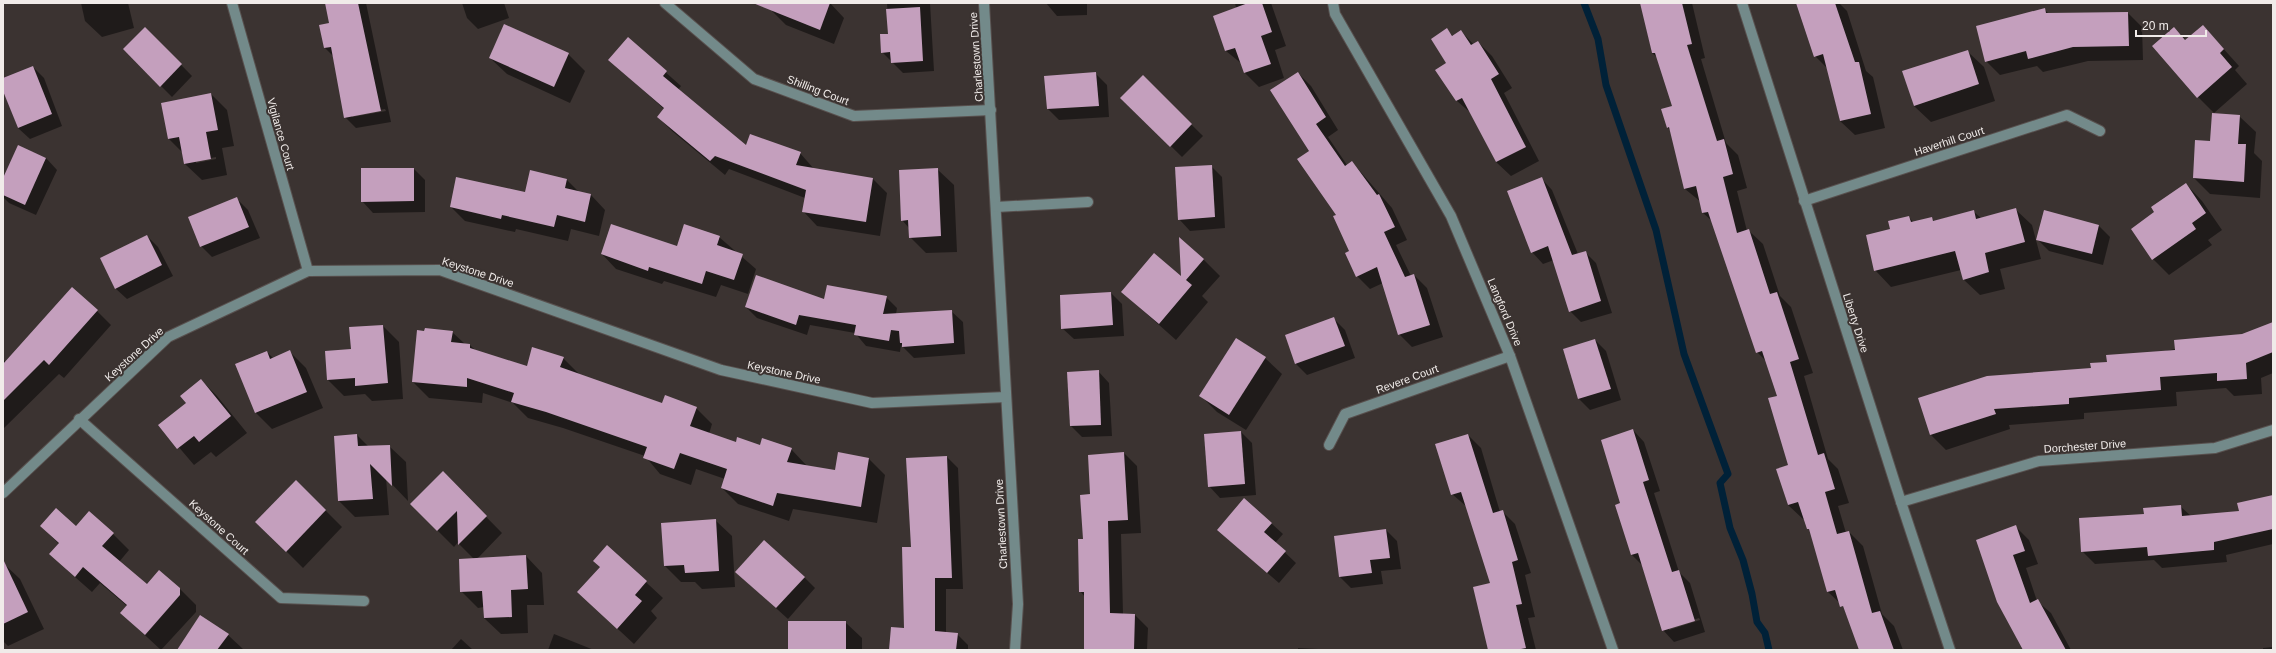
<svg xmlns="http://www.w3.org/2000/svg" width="2276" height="653" font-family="Arial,sans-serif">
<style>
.shadow{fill:#0007;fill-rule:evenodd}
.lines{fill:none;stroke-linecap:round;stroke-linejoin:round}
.stream{stroke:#002138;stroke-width:7}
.building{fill:#c49fbd}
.minor-casing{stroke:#58504e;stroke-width:12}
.minor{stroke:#738a8a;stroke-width:10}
.labels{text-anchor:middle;stroke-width:4;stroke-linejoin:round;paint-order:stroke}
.street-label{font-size:11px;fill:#f0ebe9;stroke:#3b3331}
</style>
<rect width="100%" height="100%" fill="#3b3331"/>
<!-- shadow -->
<g class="shadow">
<polygon points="81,3 128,3 134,28 102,37 85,21"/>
<path d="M 326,3 L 366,3 L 391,122 L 356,128 L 345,117 L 333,56 L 325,48 L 330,24 ZM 385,109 L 386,111 L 352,117 L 352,115 Z"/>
<polygon points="462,3 504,3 509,18 478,29 467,18"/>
<polygon points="772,3 830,3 844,18 834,44 786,25 772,11 774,5"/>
<polygon points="887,3 930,3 934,71 903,73 882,52 889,35"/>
<polygon points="1046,3 1087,3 1087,15 1057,16"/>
<polygon points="1235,3 1271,3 1286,46 1275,50 1284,78 1259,87 1245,73 1242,64 1226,51 1236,8"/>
<polygon points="1641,3 1692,3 1705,58 1701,59 1726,143 1738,155 1747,188 1737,191 1747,231 1748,230 1763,244 1780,296 1791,307 1813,373 1804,376 1828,459 1838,469 1849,503 1838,506 1846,533 1849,532 1863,546 1882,614 1894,626 1903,650 1860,650 1843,606 1828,592 1811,532 1805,519 1803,519 1788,505 1777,469 1790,465 1778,396 1767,362 1757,352 1712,221 1703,213 1701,202 1685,189 1671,131 1667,127 1673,106 1658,58 1652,53"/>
<polygon points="1798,3 1839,3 1847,11 1866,71 1873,77 1885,128 1855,135 1840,121 1828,69 1815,56"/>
<polygon points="2044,9 2049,14 2128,13 2142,27 2143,60 2088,61 2043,72 2037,66 2000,75 1986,61"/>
<polygon points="2203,26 2239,66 2235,70 2247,84 2214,113 2198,97 2174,28 2186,40"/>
<polygon points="145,28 192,76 172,97 124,49"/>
<polygon points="1447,30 1453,36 1461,31 1474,45 1478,42 1492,56 1512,88 1504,93 1539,161 1511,176 1496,162 1472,114 1457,101 1437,70 1448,63"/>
<polygon points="628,39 681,86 678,90 746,147 800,153 814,169 873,179 887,193 880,236 817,226 803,211 805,198 729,169 725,175 672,131 658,117 664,109 610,60"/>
<polygon points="1967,51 1984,67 1995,101 1931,122 1914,106"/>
<polygon points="568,54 585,71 570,103 507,74 490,58"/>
<polygon points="33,67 44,78 62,126 30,139 18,128 3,89 3,79"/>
<polygon points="1298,73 1311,86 1338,130 1328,137 1347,165 1352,162 1392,208 1407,240 1396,245 1411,276 1414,275 1427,288 1443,337 1412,347 1399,334 1383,283 1370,289 1357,276 1351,251 1337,215 1310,151"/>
<polygon points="1096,74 1107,85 1109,117 1059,120 1048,109"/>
<polygon points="1143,77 1203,136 1182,157 1122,98"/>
<path d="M 211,94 L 227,110 L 234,146 L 222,148 L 227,175 L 202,180 L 185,164 L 183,153 L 169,139 L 162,103 ZM 216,157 L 216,159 L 196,163 L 196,161 Z"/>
<polygon points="2239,116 2256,132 2254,153 2262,161 2260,198 2210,194 2194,178"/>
<polygon points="18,146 46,158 57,170 36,215 9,203 3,197 3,180"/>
<polygon points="1211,166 1222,177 1225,228 1190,231 1179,219"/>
<polygon points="414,169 425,180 425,212 373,213 362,201"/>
<polygon points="937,169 954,185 957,252 926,253 910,237 909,228 902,220"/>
<polygon points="531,171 567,180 580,193 591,195 605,210 599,236 571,229 568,241 516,229 515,232 465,221 451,207 526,193"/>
<polygon points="1541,178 1552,190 1578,254 1585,252 1596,263 1612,313 1581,322 1570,311 1554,260 1543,264 1532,252"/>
<polygon points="2186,184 2202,201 2222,230 2208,240 2212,245 2169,275 2153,259 2156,213"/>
<polygon points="237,199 248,210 260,238 212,257 201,246"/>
<polygon points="2015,209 2032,225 2041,259 2000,269 2005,289 1980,295 1963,279 1961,270 1891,287 1875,270 1891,230 1909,217 1914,223 1931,218 1934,221 1973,211 1981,218"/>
<polygon points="2045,212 2099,226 2110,237 2103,265 2049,251 2038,240"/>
<polygon points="147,236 158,247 173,276 127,299 115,288"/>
<polygon points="719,237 756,269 748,294 721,285 716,297 664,281 662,284 616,269 602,254 677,247"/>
<polygon points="1203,259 1220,276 1202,296 1208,302 1176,340 1122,292 1182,278"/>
<polygon points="1111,293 1122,304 1124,336 1074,339 1062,328"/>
<polygon points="886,297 897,308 896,314 951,311 963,322 965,354 914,358 901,345 900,352 866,346 855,333 810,325 807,335 757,318 746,307"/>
<polygon points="97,311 111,325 64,378 59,374 3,429 3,359 6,362"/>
<polygon points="1334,319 1345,330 1355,358 1307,375 1296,364 1286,336"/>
<polygon points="2273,323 2273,373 2261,378 2262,394 2234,396 2226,388 2176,392 2177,406 2084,413 2084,419 2009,425 2010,429 1946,450 1931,435 2108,363 2242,335"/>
<polygon points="383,326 399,342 403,399 372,401 365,394 344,396 328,380 352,350"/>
<polygon points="452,332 465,344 470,345 476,351 527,367 563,358 580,375 663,404 696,408 712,424 709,434 736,444 791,449 807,466 836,471 839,454 869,459 885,475 877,523 793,509 789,521 738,504 722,488 725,479 696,469 691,485 660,474 645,456 563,428 528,418 513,403 483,393 482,403 429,398 413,382"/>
<polygon points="1595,340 1606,351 1621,400 1590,410 1579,399 1564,349"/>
<polygon points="267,352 273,358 290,352 306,368 323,408 272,429 256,413"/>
<polygon points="1265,358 1282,374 1246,430 1217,412 1200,395"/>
<polygon points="1098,371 1109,383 1112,436 1082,437 1071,426"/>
<polygon points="201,380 217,396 247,433 216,457 211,452 194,465 160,425 187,403"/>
<path d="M 1633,430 L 1644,442 L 1660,491 L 1654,493 L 1679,572 L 1690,583 L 1705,632 L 1674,642 L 1663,630 L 1642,565 L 1632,555 L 1622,504 ZM 1699,618 L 1700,620 L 1669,630 L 1669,628 Z"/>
<polygon points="1241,432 1252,443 1256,495 1220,498 1209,486"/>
<polygon points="357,435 369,447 389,446 406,462 408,501 386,478 389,515 355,517 339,501"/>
<polygon points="1468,435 1481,448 1500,512 1502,511 1515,524 1531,573 1525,575 1535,617 1528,618 1536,650 1489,650 1491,584 1467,507 1452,494"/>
<polygon points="1124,453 1137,466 1141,533 1121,534 1123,614 1135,615 1148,628 1147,650 1085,650 1085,597 1080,591 1084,540 1091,495"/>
<polygon points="947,457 958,468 963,589 946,589 946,633 957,634 968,645 968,650 890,650 905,629 912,548"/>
<polygon points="443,473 502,533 477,559 526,556 542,573 544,605 527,605 528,633 501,634 484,618 484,607 478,608 461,591 474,559 459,544 459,541 454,547 411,504"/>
<polygon points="296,481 342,527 303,568 273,538"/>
<polygon points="2273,496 2273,544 2226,555 2227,562 2162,568 2154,560 2095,564 2082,551 2145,515 2180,506 2191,516 2241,512"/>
<polygon points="715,520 732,536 735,587 702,589 695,582 681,582 665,566 662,524"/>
<polygon points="1271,523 1283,534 1275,543 1296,563 1279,583 1218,530"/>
<polygon points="41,526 76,527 113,534 129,550 119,562 147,586 179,588 196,605 196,612 161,650 121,613 127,606 100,583 92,592 67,570 59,544"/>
<polygon points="2016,527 2029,540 2038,564 2026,568 2037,601 2051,613 2071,650 2024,650 1998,602"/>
<polygon points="1386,530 1397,541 1401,569 1381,571 1383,584 1351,588 1340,577"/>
<polygon points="607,546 663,598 651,611 657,618 634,644 578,592 600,567"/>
<polygon points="3,563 20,579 44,629 8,646 3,641"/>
<polygon points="804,577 815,588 788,619 748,583"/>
<polygon points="845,622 862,638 862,650 789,650"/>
<polygon points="554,634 594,650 548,650"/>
<polygon points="228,635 244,650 178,650"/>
<polygon points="461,639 473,650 451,650"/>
<polygon points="2273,647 2273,650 2263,650 2263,648"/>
<polygon points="1298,648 1338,650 1298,650"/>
</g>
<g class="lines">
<!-- stream -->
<polyline class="stream" points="1584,3 1598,39 1606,85 1656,230 1684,354 1728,474 1720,483 1730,528 1743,560 1752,594 1757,622 1765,633 1769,650"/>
</g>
<!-- building -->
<g class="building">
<polygon points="325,3 358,3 381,111 344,118 331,47 324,48 319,25 329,23"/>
<polygon points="753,3 830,3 820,30"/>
<polygon points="1248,3 1262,3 1272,32 1261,36 1271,64 1244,73 1235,48 1225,51 1213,16"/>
<polygon points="1640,3 1682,3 1692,44 1687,45 1717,141 1724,139 1733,174 1723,177 1737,233 1749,229 1770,294 1777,292 1799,359 1790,362 1818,455 1824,453 1835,489 1825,492 1837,534 1849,531 1872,613 1880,611 1894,650 1859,650 1843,606 1840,607 1835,590 1827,592 1809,529 1807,529 1798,502 1788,505 1776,469 1788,465 1768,398 1777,396 1762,351 1756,353 1708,212 1702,213 1696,186 1684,189 1669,127 1667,128 1661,109 1672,106 1655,53 1652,53"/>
<polygon points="1796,3 1835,3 1855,62 1859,62 1871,114 1840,121 1823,54 1814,57"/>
<polygon points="920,7 923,61 891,63 890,52 881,53 880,34 888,34 886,9"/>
<polygon points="2045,8 2046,13 2128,12 2129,46 2073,47 2028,59 2026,51 1985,62 1976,26"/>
<polygon points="504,24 569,53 554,87 489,58"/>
<polygon points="2203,25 2224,49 2220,53 2232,67 2197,98 2152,46 2174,27 2185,40"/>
<polygon points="145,27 182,64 160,87 123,49"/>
<polygon points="1447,28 1452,36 1461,30 1471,45 1478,41 1499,74 1491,79 1526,147 1496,162 1462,98 1456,101 1435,70 1446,63 1431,39"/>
<polygon points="628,37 667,71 663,76 746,145 750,134 801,152 796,165 873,178 866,222 802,212 806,190 715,156 710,161 657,117 664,108 608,60"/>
<polygon points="1968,50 1979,84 1914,106 1902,71"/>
<polygon points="33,66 52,114 18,128 3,91 3,78"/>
<polygon points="1096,72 1099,106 1047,109 1044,76"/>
<polygon points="1298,72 1326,117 1316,124 1345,166 1352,161 1377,195 1379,194 1395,227 1384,232 1405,277 1414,274 1430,325 1398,335 1377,267 1356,277 1345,253 1349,251 1333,216 1336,215 1297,159 1309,151 1270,90"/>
<polygon points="1143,75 1192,124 1170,147 1120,98"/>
<polygon points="211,93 218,130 206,132 211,159 184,164 179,137 168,139 161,103"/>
<polygon points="2212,113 2240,115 2238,144 2246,144 2244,182 2193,178 2195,140 2210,141"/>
<polygon points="18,145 46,158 25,205 3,195 3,178"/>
<polygon points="1212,165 1215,217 1178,220 1175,167"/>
<polygon points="361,168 414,168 414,201 361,202"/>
<polygon points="938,168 941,236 909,238 908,220 901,221 899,170"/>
<polygon points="530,170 567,179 565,188 591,194 585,222 557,215 554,227 502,215 501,219 450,207 456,177 525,192"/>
<polygon points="1542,177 1572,255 1586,251 1601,301 1569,312 1548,246 1531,253 1507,191"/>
<polygon points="2186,183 2206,213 2192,223 2196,229 2152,260 2131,229 2154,212 2151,207"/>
<polygon points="237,197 249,227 200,247 188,217"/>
<polygon points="2016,208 2025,242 1985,253 1989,272 1963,280 1955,251 1874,271 1866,235 1890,229 1888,221 1909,216 1911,222 1932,217 1933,221 1974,210 1976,219"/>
<polygon points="2044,210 2099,225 2092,254 2036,240"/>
<polygon points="611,224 677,246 684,224 720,236 717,245 743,254 734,280 706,271 702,284 649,267 648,271 601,254"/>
<polygon points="147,235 162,265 115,289 100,258"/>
<polygon points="1179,237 1204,259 1186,280 1192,285 1159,324 1121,292 1154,253 1181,276"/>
<polygon points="756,275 824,299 827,285 887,296 883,314 952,310 954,343 902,347 902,343 900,343 899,331 891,330 889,341 854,335 856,325 799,315 796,325 745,307"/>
<polygon points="72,287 98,310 49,365 44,360 3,401 3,364"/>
<polygon points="1111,292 1113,325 1061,329 1060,295"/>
<polygon points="1334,317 1345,346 1295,364 1285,335"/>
<polygon points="2273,322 2273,352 2246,363 2247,379 2217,381 2217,373 2160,377 2161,390 2069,398 2069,404 1994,409 1996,414 1930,435 1918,398 1987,376 2091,368 2090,363 2107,362 2106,355 2175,350 2174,340 2242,334"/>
<polygon points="383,325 388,383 355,386 355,378 327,380 325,351 351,349 349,327"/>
<polygon points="425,328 453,331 451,342 470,344 470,348 527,366 532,347 564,357 560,367 662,403 665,395 697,407 690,426 736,442 737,437 760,445 762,438 792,448 787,462 835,470 838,452 869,458 861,507 777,493 773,506 721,488 727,469 680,453 674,469 643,458 647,447 546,412 511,402 514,393 467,378 467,387 412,382 417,330 424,331"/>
<polygon points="1236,338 1266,357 1229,415 1199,396"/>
<polygon points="1595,339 1611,389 1578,399 1563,349"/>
<polygon points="290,350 307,392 255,413 235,364 267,351 270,359"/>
<polygon points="1099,370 1101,425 1070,426 1067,372"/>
<polygon points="201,379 231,416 199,442 194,436 177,449 158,425 186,403 180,396"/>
<polygon points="1633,429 1649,480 1643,482 1672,572 1679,570 1695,621 1662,631 1638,553 1631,555 1615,505 1620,503 1601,440"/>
<polygon points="1241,431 1245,484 1208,487 1204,434"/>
<polygon points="357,434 358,446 390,445 392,486 370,464 373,499 338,501 334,436"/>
<polygon points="1468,434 1493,513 1503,510 1518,560 1512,562 1522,604 1516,605 1526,648 1516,650 1488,650 1473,587 1490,583 1461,492 1451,495 1435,444"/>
<polygon points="1124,452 1128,520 1108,521 1110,613 1135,614 1134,650 1084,650 1084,592 1079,592 1078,539 1083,539 1080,495 1090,494 1088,455"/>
<polygon points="947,456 952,578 935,578 935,631 958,633 956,650 889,650 891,627 904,628 902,547 911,547 906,458"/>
<polygon points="443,471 487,516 458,545 457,511 437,531 410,504"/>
<polygon points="296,480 326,510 286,552 255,522"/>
<polygon points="2273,495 2273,529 2214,542 2214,550 2148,556 2147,547 2081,552 2079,518 2144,514 2143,508 2181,505 2182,516 2239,511 2237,503"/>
<polygon points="1244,498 1272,523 1264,532 1286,551 1267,573 1217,530"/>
<polygon points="56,508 76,526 89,511 114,533 102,546 147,584 159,570 180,588 180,595 145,635 120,613 127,605 83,567 75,577 49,554 59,543 40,526"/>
<polygon points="716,519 719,571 685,573 684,565 664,566 661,523"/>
<polygon points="2016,525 2025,551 2013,555 2030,603 2038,599 2066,650 2023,650 1997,602 1976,540"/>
<polygon points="1386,529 1390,558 1370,560 1372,573 1339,577 1334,536"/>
<polygon points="764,540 805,577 776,608 735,572"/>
<polygon points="607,545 647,581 635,595 642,601 617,629 577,592 600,567 593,561"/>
<polygon points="526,555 528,589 511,590 512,617 484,618 482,591 460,592 459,559"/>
<polygon points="3,559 28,612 3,624"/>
<polygon points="200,615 229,634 217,650 177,650"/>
<rect x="788" y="621" width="58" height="29"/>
</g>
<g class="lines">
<!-- minor casing -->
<g class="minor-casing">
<g id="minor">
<polyline points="232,3 308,271"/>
<polyline points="665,3 754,79 854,116 991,110"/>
<polyline points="984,3 1018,604 1015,650"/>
<polyline points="1333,3 1335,14 1451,216 1510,356 1613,650"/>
<polyline points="1742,3 1901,502 1950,650"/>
<polyline points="1804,201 2067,115 2100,131"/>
<polyline points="996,207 1088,202"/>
<polyline points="79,419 281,598 364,601"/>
<polyline points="1329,445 1345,414 1510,356"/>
<polyline points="3,493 168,337 308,271 440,270 721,370 872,403 1006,397"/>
<polyline points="1901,502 2039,461 2215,448 2273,430"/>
</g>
</g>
<!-- minor -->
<use href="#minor" class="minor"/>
</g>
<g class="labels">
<!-- street labels -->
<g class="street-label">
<text transform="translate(976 57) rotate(-94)" y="4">Charlestown Drive</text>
<text transform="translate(818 90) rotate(21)" y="4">Shilling Court</text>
<text transform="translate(281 134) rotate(74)" y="4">Vigilance Court</text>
<text transform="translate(1949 141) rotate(-18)" y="4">Haverhill Court</text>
<text transform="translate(478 272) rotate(18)" y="4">Keystone Drive</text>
<text transform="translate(1505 312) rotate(67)" y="4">Langford Drive</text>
<text transform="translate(1856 323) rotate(72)" y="4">Liberty Drive</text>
<text transform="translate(134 354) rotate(-42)" y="4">Keystone Drive</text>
<text transform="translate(784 372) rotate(12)" y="4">Keystone Drive</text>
<text transform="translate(1407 379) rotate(-20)" y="4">Revere Court</text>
<text transform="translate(2085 446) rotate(-4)" y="4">Dorchester Drive</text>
<text transform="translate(1001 524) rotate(-93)" y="4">Charlestown Drive</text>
<text transform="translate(219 527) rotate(42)" y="4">Keystone Court</text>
</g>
</g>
<!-- border -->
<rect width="2276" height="653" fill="none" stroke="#f0ebe9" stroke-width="8"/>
<!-- scale -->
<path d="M2136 30v6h70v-6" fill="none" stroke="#f0ebe9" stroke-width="2"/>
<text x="2142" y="30" font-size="12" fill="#f0ebe9" stroke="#3b3331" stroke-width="3" paint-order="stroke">20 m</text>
</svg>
